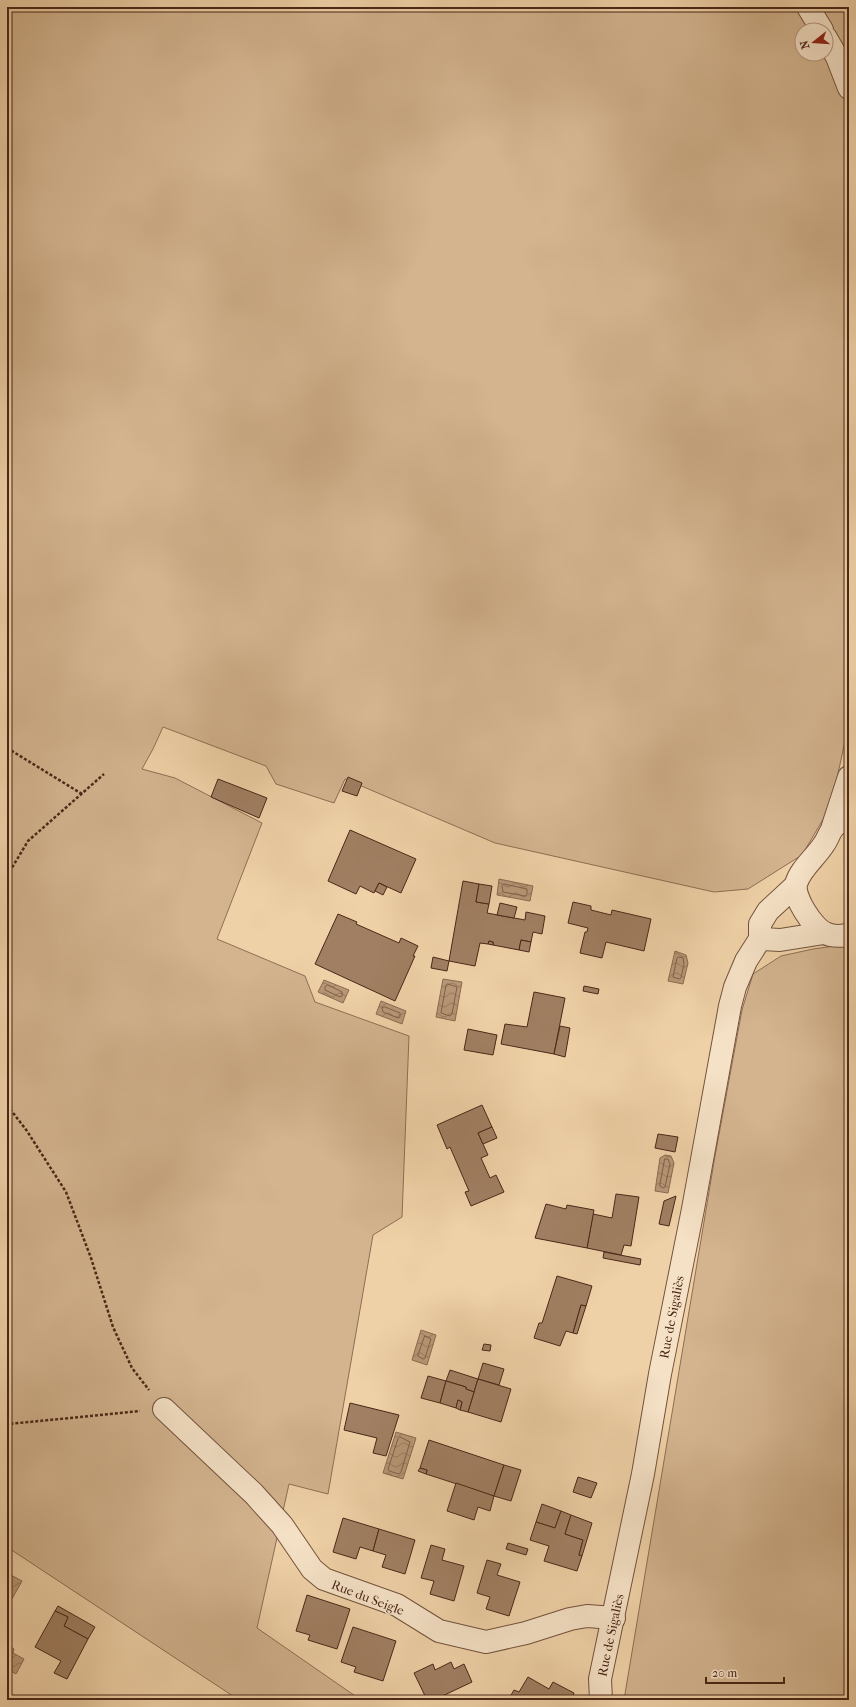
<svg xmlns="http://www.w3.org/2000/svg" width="856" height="1707" font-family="'IM FELL French Canon',serif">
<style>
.green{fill:#d3b48f;stroke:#8e6e54;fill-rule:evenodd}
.water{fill:url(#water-waves);stroke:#8b6a50}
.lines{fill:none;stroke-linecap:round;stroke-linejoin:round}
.shore{stroke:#805f47;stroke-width:1}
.building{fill:#a07f62;stroke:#4a2718}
.minor-casing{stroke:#73523c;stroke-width:24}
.path{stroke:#4a2718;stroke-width:2.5;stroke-dasharray:3 2;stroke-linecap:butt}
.minor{stroke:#f5e1c6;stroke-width:22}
.labels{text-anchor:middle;stroke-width:3;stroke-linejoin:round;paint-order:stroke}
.street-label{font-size:13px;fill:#4a2718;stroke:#f5e1c6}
</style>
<defs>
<pattern id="water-waves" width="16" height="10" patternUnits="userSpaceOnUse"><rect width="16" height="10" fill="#b79776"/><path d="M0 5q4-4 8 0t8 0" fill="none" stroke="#977b60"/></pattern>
</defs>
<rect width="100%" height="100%" fill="#efd1a7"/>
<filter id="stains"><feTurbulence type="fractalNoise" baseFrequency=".005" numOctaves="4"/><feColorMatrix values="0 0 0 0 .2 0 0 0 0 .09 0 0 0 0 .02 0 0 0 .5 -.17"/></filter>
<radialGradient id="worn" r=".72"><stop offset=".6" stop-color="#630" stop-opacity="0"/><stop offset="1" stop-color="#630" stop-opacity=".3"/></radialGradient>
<!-- green -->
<g class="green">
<path d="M 7,7 L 849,7 L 849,704 L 846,692 L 845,741 L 831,806 L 802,855 L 748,889 L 714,892 L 495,843 L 345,779 L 334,803 L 276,784 L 266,766 L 163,727 L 153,749 L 142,769 L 175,778 L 262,823 L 217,939 L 305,976 L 315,1002 L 409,1036 L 402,1217 L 373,1235 L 328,1494 L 289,1484 L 257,1628 L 361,1700 L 239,1700 L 7,1547 ZM 802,30 L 826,30 L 826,54 L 802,54 Z"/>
<polygon points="849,944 849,1700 624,1700 715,1156 742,1010 753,974 781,956 813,949"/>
</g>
<!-- water -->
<g class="water">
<polygon points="499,879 533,886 530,901 497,895"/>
<polygon points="675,951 686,955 688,963 683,984 668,981"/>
<polygon points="443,979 462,982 455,1021 436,1017"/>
<polygon points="324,980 349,990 343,1003 318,992"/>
<polygon points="381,1001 406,1011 402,1024 376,1014"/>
<polygon points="665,1155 671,1156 674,1163 668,1193 655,1191 660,1158"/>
<polygon points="421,1330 436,1335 427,1365 412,1360"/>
<polygon points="396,1432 416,1438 403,1479 383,1473"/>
<polygon points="7,1573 22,1581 8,1606 7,1606"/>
<polygon points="10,1646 14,1649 13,1653 24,1659 16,1674 7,1669 7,1650 8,1650"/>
</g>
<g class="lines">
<!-- shore -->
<g class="shore">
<polygon points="504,884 527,889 527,894 525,896 503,892 502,886"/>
<polygon points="679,957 683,958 684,964 681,978 679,979 673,977 677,958"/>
<polygon points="448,984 457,987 452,1014 450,1016 441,1013 446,985"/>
<polygon points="328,985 342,992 342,996 340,997 325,990 325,987"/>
<polygon points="385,1007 400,1013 400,1017 398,1018 383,1012 382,1008"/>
<polygon points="665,1159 668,1159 670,1164 665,1187 663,1188 660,1186"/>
<polygon points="425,1336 431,1339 425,1358 423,1359 418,1356"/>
<polygon points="400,1437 410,1442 401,1472 399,1474 389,1471 388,1469 398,1439"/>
</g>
</g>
<!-- building -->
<g class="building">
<polygon points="348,777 362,783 357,796 342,791"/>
<polygon points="218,779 267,798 259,818 211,797"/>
<polygon points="350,830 416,859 401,893 379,883 374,893 360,886 356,894 328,881"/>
<polygon points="463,881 479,884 476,902 489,904 487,913 525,920 526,912 545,916 542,934 533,932 531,942 521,940 519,950 493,945 493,942 489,941 488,944 480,943 475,966 449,961"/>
<polygon points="379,883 387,887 383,895 375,891"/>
<polygon points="479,884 492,886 489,904 476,902"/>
<polygon points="573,902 591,906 591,910 611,915 612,910 651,919 644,951 606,942 602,958 580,953 585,932 587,932 588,928 568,923"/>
<polygon points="500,903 517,907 514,918 497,915"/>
<polygon points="338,914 357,922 356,924 399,943 401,938 418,946 413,956 415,956 395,1001 315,964"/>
<polygon points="521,940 531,942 529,952 519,950"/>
<polygon points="489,941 493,942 493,945 488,944"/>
<polygon points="433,957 449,961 447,971 431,968"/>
<polygon points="584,986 599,989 598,994 583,991"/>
<polygon points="534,992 565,998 554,1054 501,1044 505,1024 527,1027"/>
<polygon points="560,1026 570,1028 565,1057 554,1054"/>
<polygon points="468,1029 497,1035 493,1055 464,1050"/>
<polygon points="482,1105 492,1127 478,1133 488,1155 481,1158 490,1178 496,1175 504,1192 471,1206 465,1192 469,1191 450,1147 447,1149 437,1125"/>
<polygon points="492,1127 497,1138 483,1144 478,1133"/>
<polygon points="658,1134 678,1137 675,1152 655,1148"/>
<polygon points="616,1194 639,1197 631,1246 624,1245 621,1255 587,1248 593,1214 612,1218"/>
<polygon points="676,1196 669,1226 659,1224 664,1201"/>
<polygon points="546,1204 566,1209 567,1205 594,1210 587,1248 535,1238"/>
<polygon points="604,1252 641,1259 640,1265 603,1258"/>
<polygon points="557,1276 592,1286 586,1306 581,1305 573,1333 566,1331 560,1346 534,1338 539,1323 542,1323"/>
<polygon points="581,1305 586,1306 577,1334 573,1333"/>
<polygon points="484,1344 491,1345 490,1351 482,1350"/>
<polygon points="483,1363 504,1369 499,1385 478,1379"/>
<polygon points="450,1370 478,1379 474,1392 466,1389 466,1387 446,1381"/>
<polygon points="428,1376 446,1381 440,1403 421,1398"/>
<polygon points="478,1379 511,1389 501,1422 468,1412"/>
<polygon points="446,1381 466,1387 466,1389 474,1392 468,1412 460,1410 462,1402 458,1400 456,1408 440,1403"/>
<polygon points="458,1400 462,1402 460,1410 456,1408"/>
<polygon points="350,1403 399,1415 386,1456 373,1453 377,1438 344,1430"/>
<polygon points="429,1440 504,1465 494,1496 426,1474 427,1470 420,1468"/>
<polygon points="504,1465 521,1470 511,1501 494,1496"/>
<polygon points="420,1468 427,1470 426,1474 418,1471"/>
<polygon points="578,1477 597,1483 591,1498 573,1492"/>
<polygon points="456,1483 494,1496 490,1511 478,1507 474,1520 447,1511"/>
<polygon points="542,1504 561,1511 555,1528 536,1522"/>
<polygon points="561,1511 571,1515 565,1534 583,1540 579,1555 582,1556 577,1571 544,1561 549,1546 530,1540 536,1522 555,1528"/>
<polygon points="571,1515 592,1523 582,1556 579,1555 583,1540 565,1534"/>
<polygon points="343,1518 379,1529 373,1551 360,1547 356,1559 333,1552"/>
<polygon points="379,1529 415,1540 405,1574 382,1567 386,1555 373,1551"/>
<polygon points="508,1543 528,1549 526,1555 506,1549"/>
<polygon points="431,1545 445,1549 442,1560 464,1566 454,1601 430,1594 434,1581 421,1578"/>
<polygon points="487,1560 501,1564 497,1575 520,1582 509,1616 486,1609 490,1597 477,1593"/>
<polygon points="307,1595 350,1609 337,1649 308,1640 310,1635 296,1631"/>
<polygon points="58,1606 95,1627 88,1639 64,1626 68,1617 55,1611"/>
<polygon points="55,1611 68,1617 64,1626 88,1639 67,1679 54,1673 61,1661 35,1647"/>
<polygon points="353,1627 396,1641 383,1681 354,1672 356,1667 341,1662"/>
<polygon points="451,1662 454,1669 464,1664 472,1682 434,1700 427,1700 414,1673 433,1664 435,1670"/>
<polygon points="528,1677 549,1689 553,1682 574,1693 572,1700 508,1700 514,1690 519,1692"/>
<polygon points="201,1696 208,1700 199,1700"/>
</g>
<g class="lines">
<!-- minor casing -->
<g class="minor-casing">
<g id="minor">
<polyline points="808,7 822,30"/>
<polyline points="826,38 837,57 849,88"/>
<path d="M 849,820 C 844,821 839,822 835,826 C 830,830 828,839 824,844 C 816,857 800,869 796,884 C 793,897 813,928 825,933 C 832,937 842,936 849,935"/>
<polyline points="833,826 849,777"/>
<polyline points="760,939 780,940 824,933"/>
<polyline points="164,1409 254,1494 282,1525 312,1569 324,1579 397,1605 439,1631 486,1642 526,1633 570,1619 587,1616 614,1618"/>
<polyline points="601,1700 600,1679 643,1474 660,1374 693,1209 730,1006 735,987 746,961 760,939 760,924 768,911 795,886"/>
</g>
</g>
<!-- path -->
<g class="path">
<polyline points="7,748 82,794"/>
<polyline points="7,876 28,841 104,774"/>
<polyline points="7,1105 27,1131 66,1192 91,1258 113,1327 132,1368 149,1390"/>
<polyline points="7,1427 9,1424 140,1411"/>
</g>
<!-- minor -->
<use href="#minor" class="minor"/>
</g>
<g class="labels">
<!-- street labels -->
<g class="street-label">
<text transform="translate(671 1317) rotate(-79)" y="5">Rue de Sigaliès</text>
<text transform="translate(368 1597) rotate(21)" y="5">Rue du Seigle</text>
<text transform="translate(610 1635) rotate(-78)" y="5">Rue de Sigaliès</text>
</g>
</g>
<!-- margin -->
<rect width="856" height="1707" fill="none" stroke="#efd1a7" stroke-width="24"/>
<rect x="8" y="8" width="840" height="1691" fill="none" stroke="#4a2718" stroke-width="2"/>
<rect x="12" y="12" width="832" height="1683" fill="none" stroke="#4a2718"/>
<!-- north arrow -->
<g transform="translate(814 42) rotate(253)"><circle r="19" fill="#f5e1c6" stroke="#b19780"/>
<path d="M0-3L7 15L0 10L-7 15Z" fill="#8f2418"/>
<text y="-6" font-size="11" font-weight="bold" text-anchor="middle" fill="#4a2718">N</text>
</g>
<!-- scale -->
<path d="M706 1677v6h78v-6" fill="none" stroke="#4a2718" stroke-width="2"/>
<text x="712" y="1677" font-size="12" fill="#4a2718" stroke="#f5e1c6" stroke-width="3" paint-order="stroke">20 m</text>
<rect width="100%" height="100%" filter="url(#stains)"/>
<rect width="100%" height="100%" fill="url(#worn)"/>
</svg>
